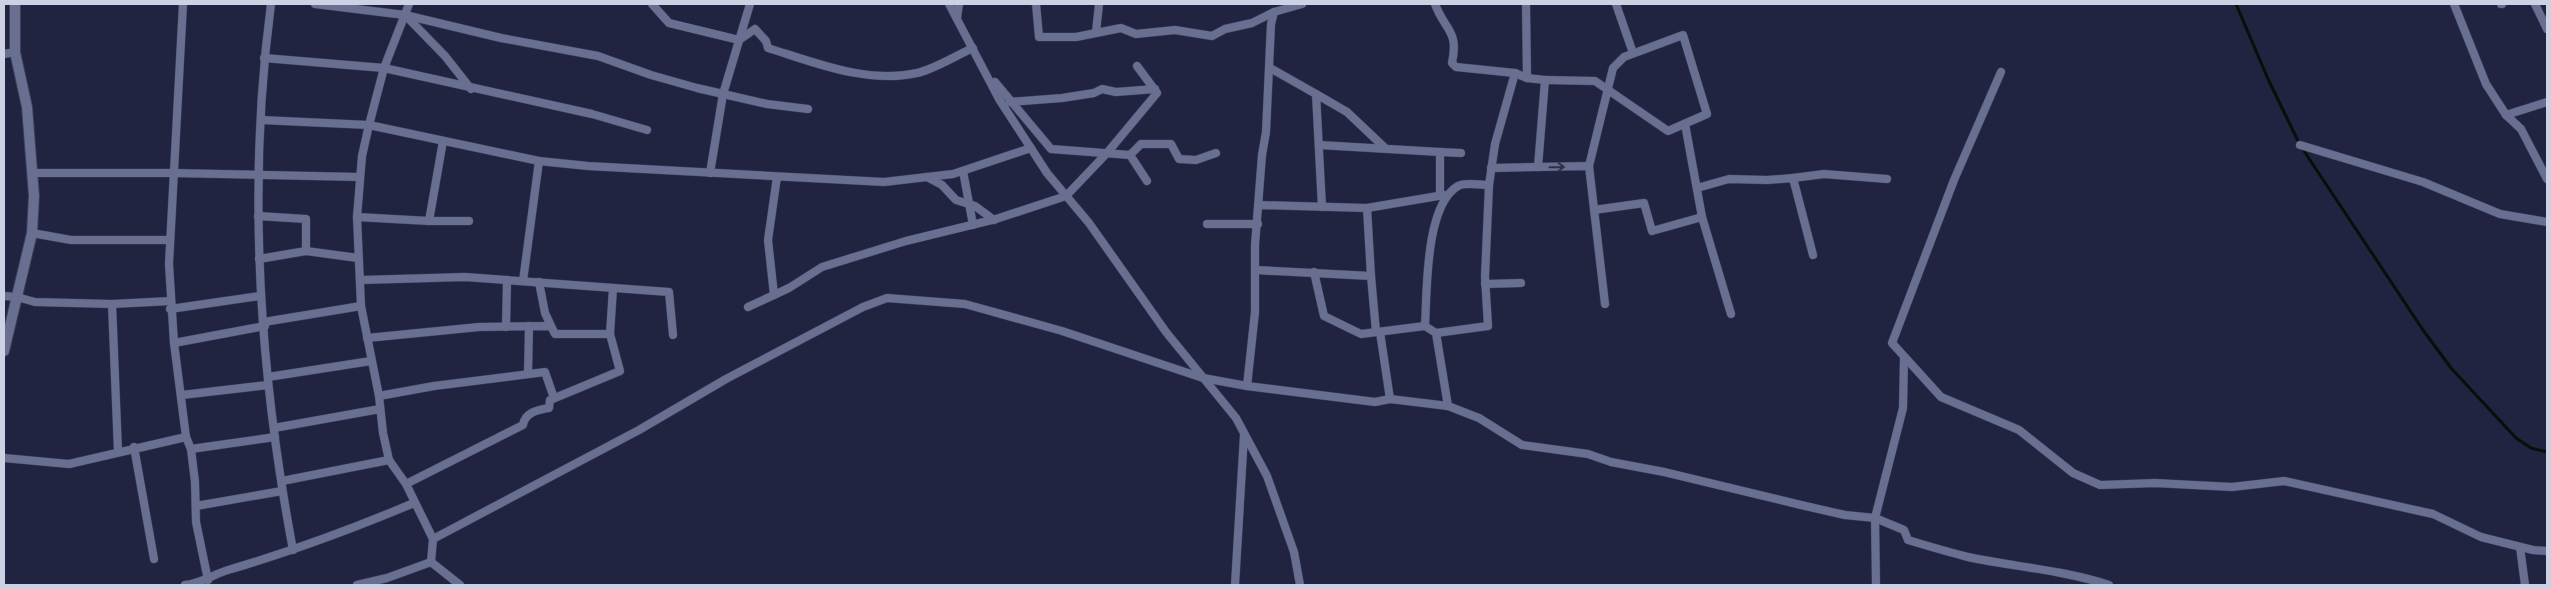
<svg xmlns="http://www.w3.org/2000/svg" width="2551" height="589" font-family="'Space Grotesk',sans-serif">
<style>
.lines{fill:none;stroke-linecap:round;stroke-linejoin:round}
.stream{stroke:#041108;stroke-width:3}
.minor-casing{stroke:#3d3f57;stroke-width:9}
.tertiary-casing{stroke:#3d3f57;stroke-width:12}
.minor{stroke:#696f91;stroke-width:8}
.tertiary{stroke:#696f91;stroke-width:10}
.oneway{stroke:#2d3144}
</style>
<rect width="100%" height="100%" fill="#202440"/>
<g class="lines">
<!-- stream -->
<polyline class="stream" points="2236,4 2268,79 2300,145 2423,330 2451,368 2516,438 2531,448 2547,452"/>
<!-- minor casing -->
<g class="minor-casing">
<g id="minor">
<polyline points="183,4 169,264 174,343 186,437 191,449 195,482 196,522 208,580"/>
<path d="M 271,4 C 247,185 259,370 293,550"/>
<polyline points="315,4 405,15 501,38 598,56 651,75 697,88 767,104 808,109"/>
<polyline points="409,4 384,68 369,125 362,156 357,217 361,306 379,396 383,433 389,460 406,484 433,539 431,562"/>
<path d="M 652,4 L 669,23 L 739,40 L 755,29 L 766,41 L 768,48 C 816,63 867,84 917,73 C 935,69 955,56 973,48"/>
<polyline points="949,4 999,99 1047,173 1089,223 1166,332 1236,418 1267,476 1294,552 1300,585"/>
<polyline points="1036,4 1039,37 1076,37 1121,28 1136,34 1175,30 1212,36 1225,29 1252,23 1274,12 1302,4"/>
<path d="M 1435,4 C 1445,31 1459,30 1452,63 L 1456,67 L 1515,73"/>
<polyline points="1616,4 1633,53"/>
<polyline points="2454,4 2486,84 2506,115 2521,129 2547,179"/>
<polyline points="2501,4 2502,4"/>
<polyline points="2535,4 2547,29"/>
<polyline points="406,16 445,56 471,89"/>
<polyline points="957,18 959,4"/>
<polyline points="1096,32 1099,4"/>
<polyline points="4,54 15,52"/>
<polyline points="264,58 384,68 592,114 647,130"/>
<polyline points="1270,68 1316,94"/>
<polyline points="2001,72 1954,180 1892,343 1941,397 2019,430 2073,473 2100,485 2155,483 2232,487 2284,481 2433,514 2481,537 2533,550 2547,551"/>
<polyline points="1527,78 1545,80 1538,167"/>
<polyline points="1545,80 1595,81 1668,131 1707,114 1683,35 1624,57 1613,68 1589,166"/>
<polyline points="995,82 1051,149 1130,155 1141,144 1171,144 1179,159 1196,160 1216,153"/>
<polyline points="1010,102 1062,98 1094,93 1102,89 1116,92 1155,89"/>
<polyline points="2506,115 2547,102"/>
<polyline points="261,120 369,125 539,161 588,166 884,182 953,174 1031,148"/>
<polyline points="1319,145 1440,152 1440,196"/>
<polyline points="2300,145 2423,182 2500,214 2547,222"/>
<polyline points="1440,152 1461,153"/>
<polyline points="1130,155 1147,181"/>
<polyline points="1491,168 1589,166 1605,304"/>
<polyline points="963,171 973,225"/>
<polyline points="32,173 173,173 360,177"/>
<polyline points="710,173 723,94 750,4"/>
<polyline points="927,177 942,185 956,200 975,206 994,220"/>
<polyline points="1793,178 1824,174 1887,179"/>
<polyline points="1697,188 1729,179 1767,180 1793,178 1813,255"/>
<polyline points="1258,205 1367,208 1371,276"/>
<polyline points="1322,207 1316,94 1347,112 1385,148"/>
<polyline points="1367,208 1444,195"/>
<polyline points="1594,210 1644,203 1652,231 1702,217 1685,124"/>
<polyline points="258,216 306,219 306,251"/>
<polyline points="357,217 429,221 443,141"/>
<polyline points="1702,217 1731,314"/>
<polyline points="429,221 469,221"/>
<polyline points="1207,224 1258,224"/>
<polyline points="32,233 71,240 170,240"/>
<polyline points="259,259 306,251 358,258"/>
<polyline points="1255,270 1371,276 1376,332"/>
<path d="M 1314,272 L 1324,316 L 1361,334 L 1425,326 C 1427,292 1425,205 1458,186 C 1465,182 1480,185 1489,185 L 1495,144 L 1515,73 L 1527,78 L 1526,4"/>
<polyline points="361,280 465,277 669,292 673,335"/>
<polyline points="523,281 539,161"/>
<polyline points="539,282 545,313 551,326"/>
<polyline points="1485,284 1521,283"/>
<polyline points="774,295 768,240 777,177"/>
<polyline points="4,296 17,297 35,302 112,304 171,301"/>
<polyline points="112,304 118,451"/>
<polyline points="748,307 789,288 822,267 906,241 996,219 1066,196 1107,153 1157,93 1137,66"/>
<polyline points="170,309 260,296"/>
<polyline points="264,322 361,306"/>
<polyline points="1425,326 1436,333 1448,406"/>
<polyline points="506,327 507,280"/>
<polyline points="1436,333 1488,326 1485,277 1489,185"/>
<polyline points="610,334 613,288"/>
<path d="M 367,338 L 479,327 L 551,326 L 555,334 L 610,334 L 620,371 L 550,400 L 549,408 C 538,410 525,412 523,425 L 406,484"/>
<polyline points="174,343 265,326"/>
<polyline points="528,374 529,326"/>
<polyline points="268,377 371,361"/>
<polyline points="1247,386 1255,312 1255,245 1262,155 1266,132 1271,24 1274,12"/>
<polyline points="182,395 268,385"/>
<polyline points="379,396 434,386 545,372 554,398"/>
<path d="M 1390,399 L 1448,406 L 1479,418 L 1522,445 L 1588,454 L 1611,462 L 1664,472 L 1801,505 L 1845,515 L 1875,518 L 1904,530 L 1908,540 C 1928,546 1948,552 1968,557 C 2015,567 2063,570 2109,585"/>
<polyline points="274,428 380,409"/>
<polyline points="134,447 154,559"/>
<polyline points="191,449 275,437"/>
<polyline points="4,458 69,464 186,437"/>
<polyline points="282,481 389,460"/>
<polyline points="196,506 282,491"/>
<polyline points="433,539 639,430 726,379 863,307 887,298 965,304 1062,331 1203,378 1247,386 1375,402 1390,399 1380,332"/>
<polyline points="2520,547 2525,585"/>
<path d="M 185,585 C 202,583 212,575 228,570 C 293,551 352,529 414,503"/>
<polyline points="357,585 387,578 431,562 460,585"/>
<polyline points="1235,585 1244,435"/>
<polyline points="1876,585 1875,518 1903,408 1904,357"/>
</g>
</g>
<!-- tertiary casing -->
<g class="tertiary-casing">
<polyline id="tertiary" points="4,351 32,233 34,196 27,107 15,52 15,4"/>
</g>
<!-- minor -->
<use href="#minor" class="minor"/>
<!-- tertiary -->
<use href="#tertiary" class="tertiary"/>
</g>
<!-- one-way arrows -->
<defs><path id="oneway-shaft" d="M-6 0H5M1.5-3L5.5 0L1.5 3" fill="none" stroke-width="1.6" stroke-linecap="round" stroke-linejoin="round" transform="scale(1.25)"/></defs>
<use class="oneway" href="#oneway-shaft" transform="translate(1557 167) rotate(-1)"/>
<!-- border -->
<rect width="2551" height="589" fill="none" stroke="#cdd1e4" stroke-width="10"/>
</svg>
